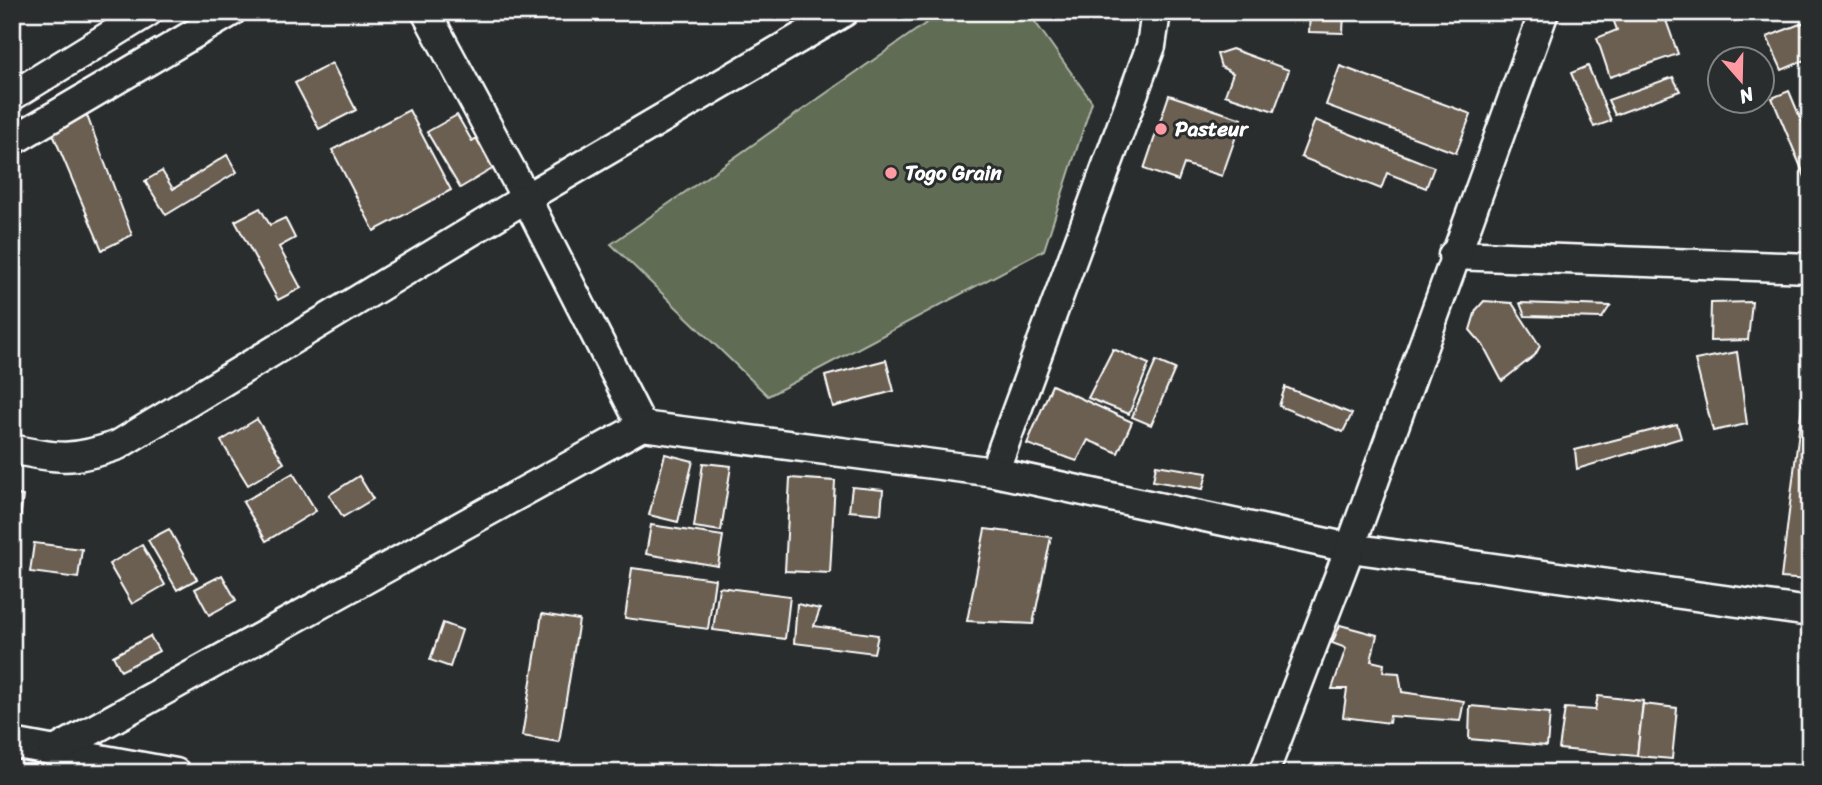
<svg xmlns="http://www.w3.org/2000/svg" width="1822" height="785" font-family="Sriracha,sans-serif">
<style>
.green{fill:#606c53;stroke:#b0b6a9;stroke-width:2}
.building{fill:#6a5f51;stroke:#fff;stroke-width:2}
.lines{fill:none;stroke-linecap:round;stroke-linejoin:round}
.minor-casing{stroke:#fff;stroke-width:33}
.minor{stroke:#2a2d2e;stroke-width:28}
.poi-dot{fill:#ff9aa2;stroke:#2a2d2e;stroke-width:2.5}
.labels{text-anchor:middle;stroke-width:6;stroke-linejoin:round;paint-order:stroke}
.poi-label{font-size:21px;font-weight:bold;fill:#fff;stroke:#2a2d2e;text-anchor:start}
</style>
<rect width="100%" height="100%" fill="#2a2d2e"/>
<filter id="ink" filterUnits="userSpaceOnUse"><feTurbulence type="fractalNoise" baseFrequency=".0143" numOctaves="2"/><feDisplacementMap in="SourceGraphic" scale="14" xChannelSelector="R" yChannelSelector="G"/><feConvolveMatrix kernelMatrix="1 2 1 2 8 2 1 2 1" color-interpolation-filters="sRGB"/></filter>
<g filter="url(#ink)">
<!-- green -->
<polygon class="green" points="942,12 1028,12 1092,102 1044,250 768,396 611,244"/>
<!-- building -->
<g class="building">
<polygon points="1310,12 1344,12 1343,33 1309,32"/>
<polygon points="1633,12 1663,12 1678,54 1610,77 1597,38 1617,30 1613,19"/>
<polygon points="1810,20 1810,58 1782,70 1767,37"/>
<polygon points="1232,49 1289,70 1274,111 1225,95 1233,73 1221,67 1217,54"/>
<polygon points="332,63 356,110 319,129 295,83"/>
<polygon points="1340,66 1471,114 1456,153 1326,105"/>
<polygon points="1588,66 1611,121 1594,127 1571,73"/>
<polygon points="1673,77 1680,91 1615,115 1608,100"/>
<polygon points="1789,91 1810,141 1808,184 1772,98"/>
<polygon points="1169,95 1242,119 1222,176 1184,164 1178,181 1144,169"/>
<polygon points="409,110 451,190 374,231 332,150"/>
<polygon points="86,113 132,235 102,250 52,132"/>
<polygon points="457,115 472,141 481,135 499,165 460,188 427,132"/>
<polygon points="1315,120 1434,167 1426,188 1387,173 1381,189 1301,157"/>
<polygon points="227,155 237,172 166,215 145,181 162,171 173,189"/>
<polygon points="260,208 270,225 285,218 295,238 279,247 301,288 278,300 235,221"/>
<polygon points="1484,301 1512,303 1540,346 1535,355 1502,381 1483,345 1470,330 1476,310"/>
<polygon points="1752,302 1748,340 1710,341 1711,303"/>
<polygon points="1520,303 1610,306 1602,318 1525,316"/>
<polygon points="1113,349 1149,364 1129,414 1088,398"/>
<polygon points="1737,352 1747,424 1713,431 1695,360"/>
<polygon points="886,360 894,391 833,407 825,376"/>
<polygon points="1156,361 1175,369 1151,425 1132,417"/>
<polygon points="1052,385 1132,422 1118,453 1088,440 1077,461 1027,444"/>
<polygon points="1285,387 1352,414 1343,432 1279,406"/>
<polygon points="1803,397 1810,397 1810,580 1781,578"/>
<polygon points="257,419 284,463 248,485 221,441"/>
<polygon points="1677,424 1681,438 1577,469 1575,450"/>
<polygon points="665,454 693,461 678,522 649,515"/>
<polygon points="703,463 731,466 721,531 694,527"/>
<polygon points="1156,465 1207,473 1203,489 1153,481"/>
<polygon points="293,473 316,511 266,541 243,502"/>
<polygon points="359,476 373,499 343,517 329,495"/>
<polygon points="790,478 835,481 830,573 785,571"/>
<polygon points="852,487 883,490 881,514 849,511"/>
<polygon points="12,494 23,496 12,586"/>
<polygon points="651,525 723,536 718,566 646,554"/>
<polygon points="169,529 197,579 177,590 148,540"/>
<polygon points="985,529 1051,537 1033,624 967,621"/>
<polygon points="34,543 82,549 78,578 30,572"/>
<polygon points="142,545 165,585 132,604 109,564"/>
<polygon points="632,568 715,579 708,629 625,618"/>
<polygon points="222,575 236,600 209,615 195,589"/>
<polygon points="719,587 790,596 785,639 713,630"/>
<polygon points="797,604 820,609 814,626 878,635 874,653 794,643"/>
<polygon points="542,614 579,620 559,742 522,736"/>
<polygon points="443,623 462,630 450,667 430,660"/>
<polygon points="1340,625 1377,635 1371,661 1384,664 1383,672 1399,673 1402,692 1464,701 1460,721 1390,716 1389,723 1343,717 1347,689 1332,689 1346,648 1332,643"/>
<polygon points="150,636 159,651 121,671 113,656"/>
<polygon points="1598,696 1643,701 1637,756 1559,749 1565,708 1595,710"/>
<polygon points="1643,704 1677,708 1672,759 1637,756"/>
<polygon points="1470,706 1550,713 1547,746 1469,739"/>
</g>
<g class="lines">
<!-- minor casing -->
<g class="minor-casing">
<g id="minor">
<polyline points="426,12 526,198 844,12"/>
<polyline points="12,96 148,12"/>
<polyline points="12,141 231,12"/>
<polyline points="1453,255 1810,268"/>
<path d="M 12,449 C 57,459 74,461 118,445 L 526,198 L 642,426"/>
<polyline points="994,472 1151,46 1156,12"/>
<polyline points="12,743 176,773"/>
<polyline points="53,752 642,426 994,472 1350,548 1810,612"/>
<polyline points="1264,773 1350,548 1544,12"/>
</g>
</g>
<!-- minor -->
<use href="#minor" class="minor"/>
</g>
</g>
<!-- markers -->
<g class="poi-dot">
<circle cx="1161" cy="129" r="7"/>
<circle cx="891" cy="173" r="7"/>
</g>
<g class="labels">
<!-- poi labels -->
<g class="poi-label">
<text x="1175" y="136">Pasteur</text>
<text x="905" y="180">Togo Grain</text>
</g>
</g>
<!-- margin -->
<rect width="1822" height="785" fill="none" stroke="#2a2d2e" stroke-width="42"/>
<rect x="21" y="21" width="1780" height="743" fill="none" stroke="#fff" stroke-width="2.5" filter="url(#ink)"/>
<!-- north arrow -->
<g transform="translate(1741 80) rotate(160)"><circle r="33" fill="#2a2d2e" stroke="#7f8182" stroke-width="2"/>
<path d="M0-5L12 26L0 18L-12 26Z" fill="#ff9aa2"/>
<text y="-10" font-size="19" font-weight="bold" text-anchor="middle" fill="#ffffff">N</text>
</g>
</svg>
